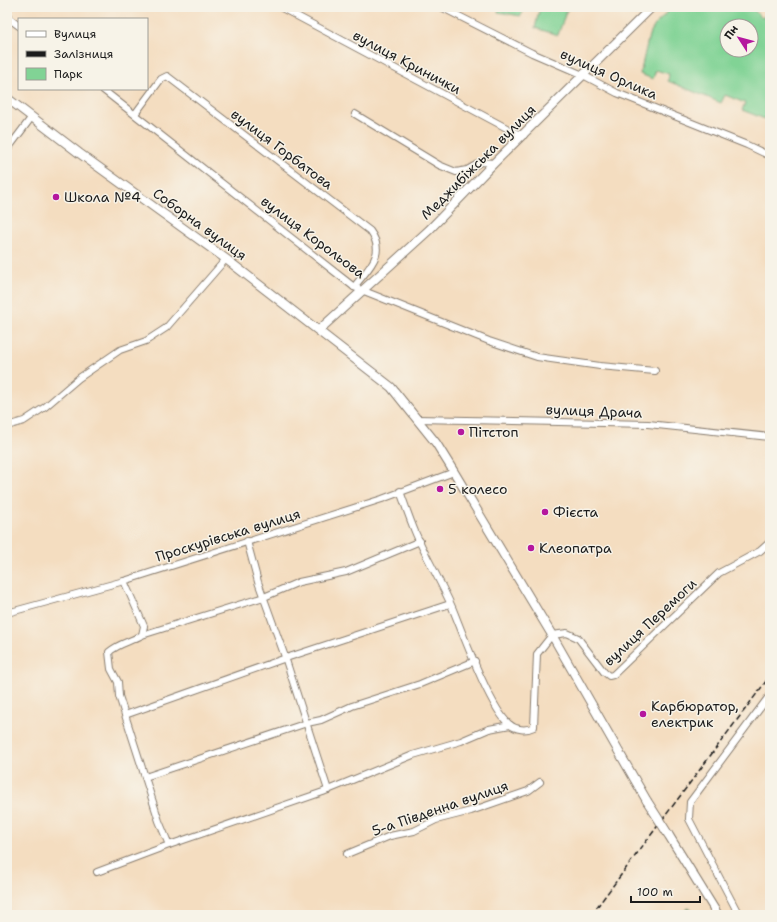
<svg xmlns="http://www.w3.org/2000/svg" width="777" height="922" font-family="'Shantell Sans',sans-serif">
<style>
.green{fill:#81d395;stroke:#4e7858;fill-rule:evenodd}
.forest{fill:#68b57e;stroke:#42684d}
.lines{fill:none;stroke-linecap:round;stroke-linejoin:round}
.minor-casing{stroke:#887c6e;stroke-width:8}
.major-casing{stroke:#887c6e;stroke-width:10}
.minor{stroke:#fff;stroke-width:6}
.major{stroke:#fff;stroke-width:8}
.rail{stroke:#1c1c1c;stroke-width:1.5;stroke-dasharray:6 3;stroke-linecap:butt}
.major-bridge-casing{stroke:#887c6e;stroke-width:10;stroke-linecap:butt}
.major-bridge{stroke:#fff;stroke-width:8}
.poi-dot{fill:#b5179e;stroke:#f7f3e8;stroke-width:1.5}
.labels{text-anchor:middle;stroke-width:3;stroke-linejoin:round;paint-order:stroke}
.street-label{font-size:14px;fill:#1c1c1c;stroke:#f7f3e8}
.poi-label{font-size:14px;fill:#1c1c1c;stroke:#f7f3e8;text-anchor:start}
</style>
<rect width="100%" height="100%" fill="#f7f3e8"/>
<filter id="ink" filterUnits="userSpaceOnUse"><feTurbulence type="fractalNoise" baseFrequency=".025" numOctaves="2"/><feDisplacementMap in="SourceGraphic" scale="8" xChannelSelector="R" yChannelSelector="G"/><feConvolveMatrix kernelMatrix="1 2 1 2 8 2 1 2 1" color-interpolation-filters="sRGB"/></filter>
<filter id="wash" filterUnits="userSpaceOnUse"><feTurbulence type="fractalNoise" baseFrequency=".012" numOctaves="4" result="noise"/><feDisplacementMap in="SourceGraphic" scale="16" xChannelSelector="R" yChannelSelector="G"/><feGaussianBlur stdDeviation="0.9" result="paint"/><feColorMatrix in="noise" values="0 0 0 0 0 0 0 0 0 0 0 0 0 0 0 0 0 1.4 0 .05"/><feComposite in="paint" operator="in"/></filter>
<g filter="url(#wash)">
<rect width="100%" height="100%" fill="#f4ddc0"/>
<!-- green -->
<g class="green">
<polygon points="499,7 523,7 521,16 498,12"/>
<polygon points="540,7 571,7 566,12 558,35 535,28"/>
<path d="M 672,7 L 751,7 L 762,18 L 770,11 L 770,129 L 767,128 L 770,121 L 742,110 L 745,103 L 725,95 L 721,103 L 668,81 L 669,74 L 656,70 L 653,79 L 640,74 L 649,35 L 655,25 ZM 727,26 L 751,26 L 751,50 L 727,50 Z"/>
</g>
<!-- forest -->
<polygon class="forest" points="687,908 700,915 683,915"/>
</g>
<g filter="url(#ink)">
<g class="lines">
<!-- minor casing -->
<g class="minor-casing">
<g id="minor">
<polyline points="280,7 516,133 524,135"/>
<polyline points="441,7 532,53 583,75 617,93 747,145 770,156"/>
<polyline points="7,17 19,26"/>
<polyline points="102,89 354,287 489,341 537,357 600,366 655,371"/>
<path d="M 135,114 L 161,79 L 167,76 L 370,231 C 387,254 369,267 354,287"/>
<polyline points="355,114 439,165 456,172 467,170 481,162 494,163"/>
<polyline points="7,150 31,118"/>
<polyline points="417,419 648,424 770,437"/>
<polyline points="7,426 24,421 45,407 79,378 120,350 146,341 166,328 226,259"/>
<path d="M 400,491 C 405,505 410,520 416,534 C 427,559 441,582 452,607 C 463,634 490,708 509,724 C 516,730 526,731 534,727 L 537,654 L 552,635 L 567,633 L 578,638 L 604,672 L 609,676 L 613,675 L 719,573 L 760,551 L 770,542"/>
<polyline points="247,541 258,582 284,654 328,790"/>
<polyline points="7,613 124,581 382,499 454,472"/>
<polyline points="142,635 264,597 299,582 346,572 420,541"/>
<polyline points="7,659 7,665"/>
<polyline points="125,715 286,658 450,604"/>
<polyline points="145,777 307,723 321,720 352,706 420,684 475,661"/>
<polyline points="169,845 323,792 413,755 461,741 489,729 510,725"/>
<polyline points="347,854 390,836 414,831 436,820 471,811 528,791 540,782"/>
<path d="M 97,872 L 169,845 L 159,821 L 119,696 L 118,682 L 111,669 L 109,652 C 119,643 130,642 142,635 L 144,626 L 124,581"/>
<polyline points="739,915 689,819 690,802 770,695"/>
</g>
</g>
<!-- major casing -->
<g class="major-casing">
<g id="major">
<polyline points="7,98 79,153 226,259 391,387 436,443 454,472 552,635 647,801"/>
<polyline points="319,330 429,230 494,163 652,7"/>
<polyline points="668,834 718,915"/>
</g>
</g>
<!-- minor -->
<use href="#minor" class="minor"/>
<!-- major -->
<use href="#major" class="major"/>
<!-- rail -->
<polyline class="rail" points="591,915 770,676"/>
<!-- major-bridge casing -->
<g class="major-bridge-casing">
<polyline id="major-bridge" points="647,801 668,834"/>
</g>
<!-- major-bridge -->
<use href="#major-bridge" class="major-bridge"/>
</g>
</g>
<!-- markers -->
<g class="poi-dot">
<circle cx="56" cy="197" r="4"/>
<circle cx="461" cy="432" r="4"/>
<circle cx="440" cy="489" r="4"/>
<circle cx="545" cy="512" r="4"/>
<circle cx="531" cy="548" r="4"/>
<circle cx="643" cy="714" r="4"/>
</g>
<g class="labels">
<!-- street labels -->
<g class="street-label">
<text transform="translate(407 62) rotate(28)" y="5">вулиця Кринички</text>
<text transform="translate(609 74) rotate(24)" y="5">вулиця Орлика</text>
<text transform="translate(282 149) rotate(37)" y="5">вулиця Горбатова</text>
<text transform="translate(478 162) rotate(-45)" y="5">Меджибіжська вулиця</text>
<text transform="translate(200 224) rotate(36)" y="5">Соборна вулиця</text>
<text transform="translate(313 237) rotate(37)" y="5">вулиця Корольова</text>
<text transform="translate(594 411) rotate(2)" y="5">вулиця Драча</text>
<text transform="translate(228 535) rotate(-17)" y="5">Проскурівська вулиця</text>
<text transform="translate(650 622) rotate(-43)" y="5">вулиця Перемоги</text>
<text transform="translate(440 808) rotate(-19)" y="5">5-а Південна вулиця</text>
</g>
<!-- poi labels -->
<g class="poi-label">
<text x="64" y="202">Школа №4</text>
<text x="469" y="437">Пітстоп</text>
<text x="448" y="494">5 колесо</text>
<text x="553" y="517">Фієста</text>
<text x="539" y="553">Клеопатра</text>
<text x="651" y="711">Карбюратор,<tspan x="651" dy="16">електрик</tspan></text>
</g>
</g>
<!-- margin -->
<rect width="777" height="922" fill="none" stroke="#f7f3e8" stroke-width="24"/>
<!-- legend -->
<rect x="18" y="18" width="130" height="72" fill="#f7f3e8" stroke="#9f9d96"/>
<rect x="26" y="31" width="20" height="6" fill="#ffffff" stroke="#9f9d96"/>
<text x="54" y="38" font-size="12" fill="#1c1c1c">Вулиця</text>
<rect x="26" y="51" width="20" height="6" fill="#1c1c1c" stroke="#9f9d96"/>
<text x="54" y="58" font-size="12" fill="#1c1c1c">Залізниця</text>
<rect x="26" y="68" width="20" height="12" fill="#81d395" stroke="#9f9d96"/>
<text x="54" y="78" font-size="12" fill="#1c1c1c">Парк</text>
<!-- north arrow -->
<g transform="translate(739 38) rotate(306)"><circle r="19" fill="#f7f3e8" stroke="#9f9d96"/>
<path d="M0-3L7 15L0 10L-7 15Z" fill="#b5179e"/>
<text y="-6" font-size="11" font-weight="bold" text-anchor="middle" fill="#1c1c1c">Пн</text>
</g>
<!-- scale -->
<path d="M631 896v6h69v-6" fill="none" stroke="#1c1c1c" stroke-width="2"/>
<text x="637" y="896" font-size="12" fill="#1c1c1c" stroke="#f7f3e8" stroke-width="3" paint-order="stroke">100 m</text>
</svg>
